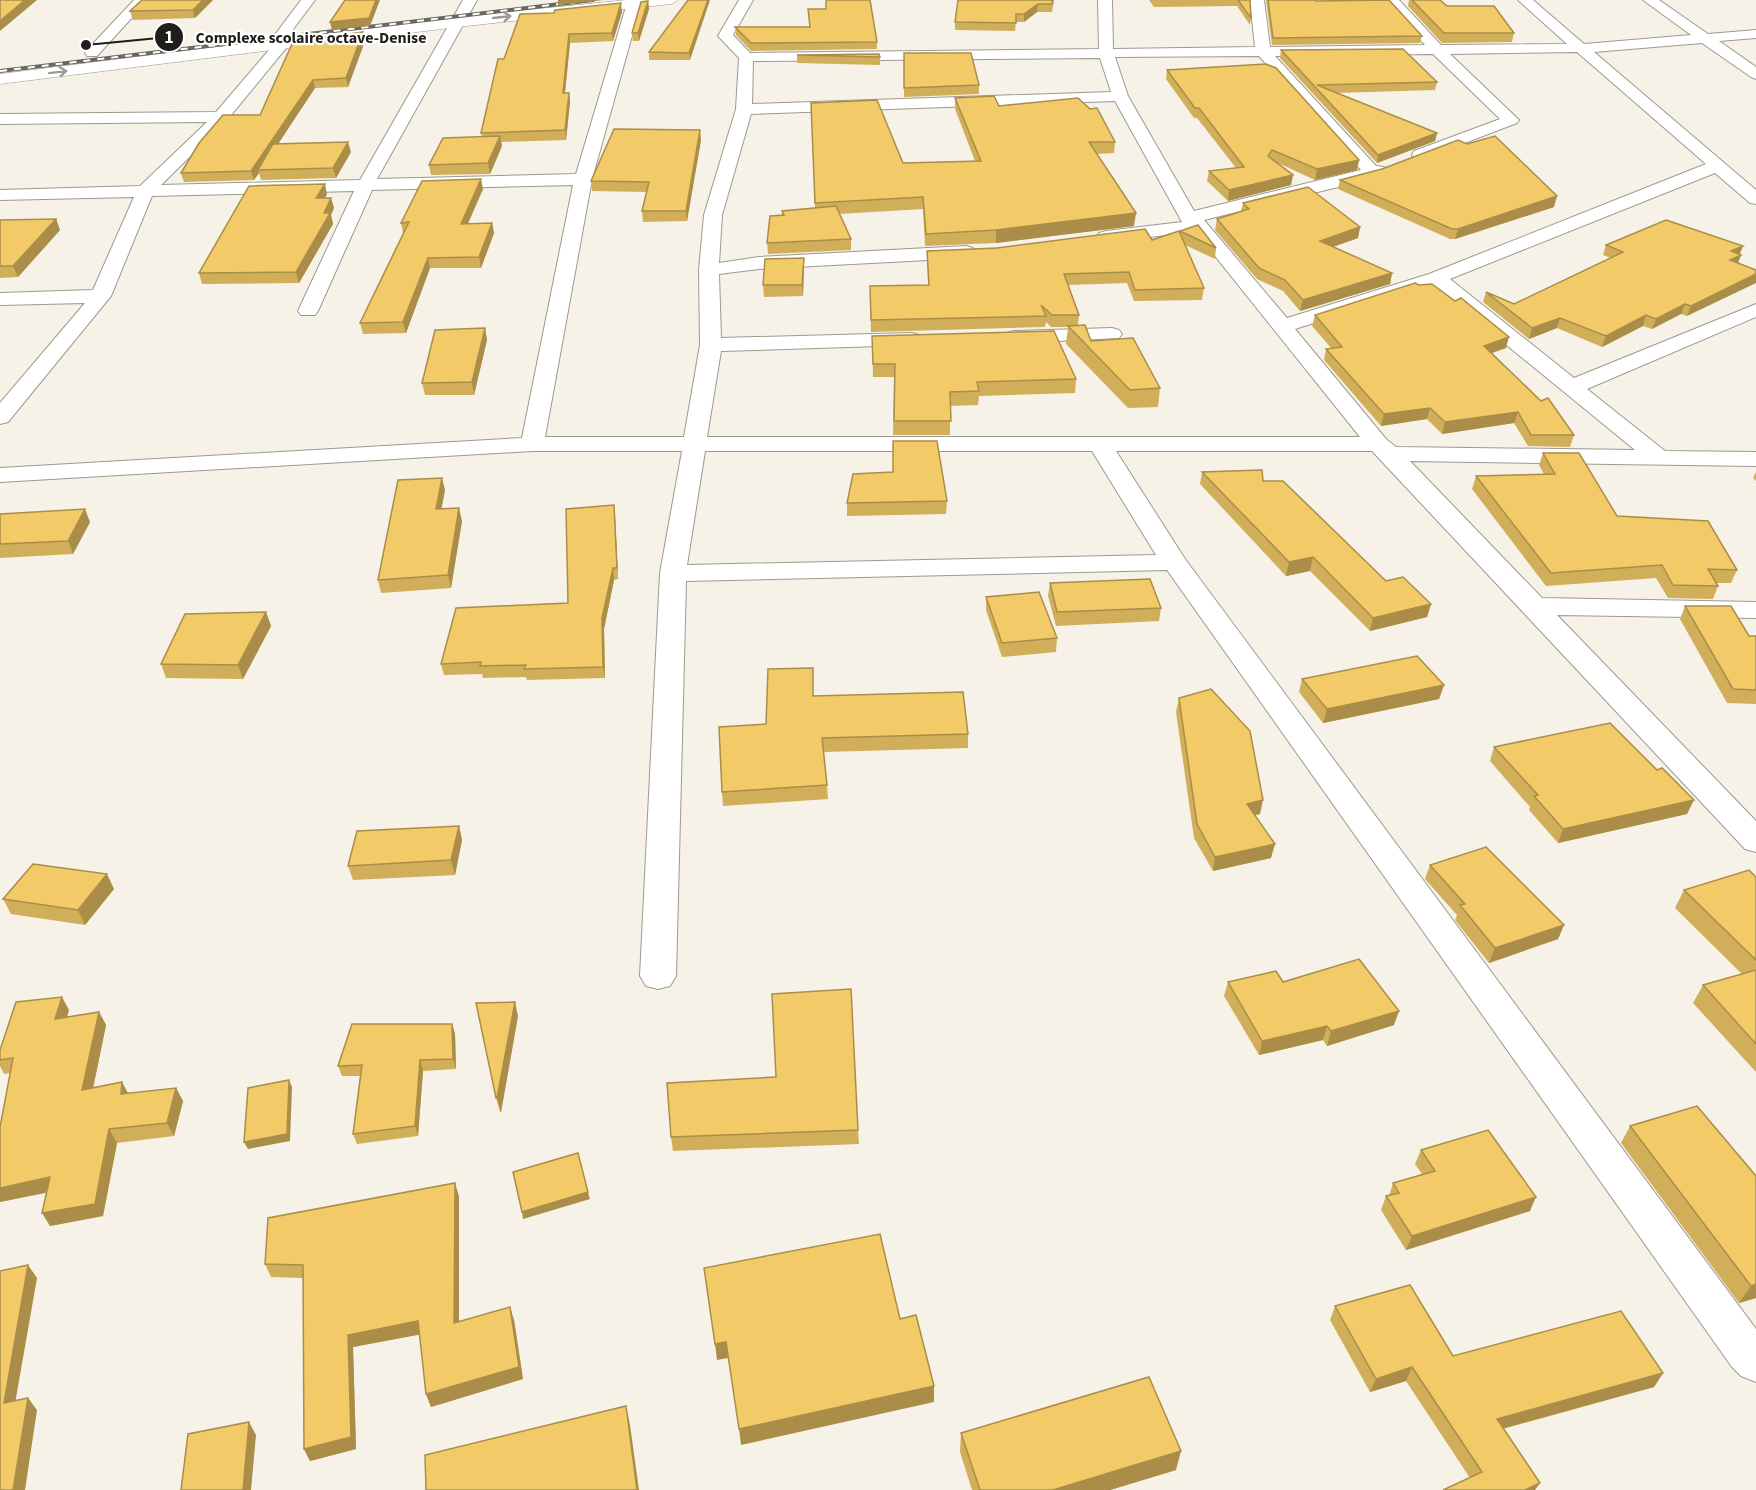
<svg xmlns="http://www.w3.org/2000/svg" width="1756" height="1490" font-family="'Source Sans 3',sans-serif">
<style>
.lines{fill:none;stroke-linecap:round;stroke-linejoin:round}
.street-casing{stroke:#9d998f;stroke-width:2}
.secondary-casing{stroke:#9d998f;stroke-width:1}
.street{fill:#fff;fill-rule:evenodd}
.secondary{fill:#fff;fill-rule:evenodd}
.rail-casing{stroke:#6a6761;stroke-width:4}
.rail{stroke:#fff;stroke-width:2;stroke-dasharray:7;stroke-linecap:butt}
.wall{fill:#d1ae59}
.shaded-wall{fill:#aa8d49}
.building{fill:#f3ca68;stroke:#aa8d49;stroke-width:1.5}
.oneway{stroke:#9b9a98}
.leader{fill:none;stroke:#201e1a;stroke-width:2}
.callout-dot{fill:#201e1a;stroke:#fff;stroke-width:2}
.mark-label{font-size:18px;text-anchor:middle;font-weight:bold;fill:#fff}
.callout-label{font-size:16px;text-anchor:middle;font-weight:bold;fill:#201e1a;stroke:#fff;stroke-width:4.5;stroke-linejoin:round;paint-order:stroke}
</style>
<rect width="100%" height="100%" fill="#f6f2e7"/>
<g class="lines">
<!-- street casing -->
<g class="street-casing">
<g id="street">
<polygon points="134,0 148,0 97,56 87,56 85,53 87,50"/>
<path d="M 301,0 L 315,0 L 288,36 L 289,44 L 287,47 L 227,120 L 161,185 L 360,180 L 463,0 L 477,0 L 377,179 L 576,174 L 628,0 L 642,0 L 592,179 L 545,437 L 684,437 L 700,345 L 699,270 L 704,215 L 736,109 L 739,58 L 718,36 L 739,0 L 753,0 L 733,35 L 750,53 L 1099,49 L 1098,0 L 1112,0 L 1113,49 L 1255,47 L 1250,0 L 1264,0 L 1270,47 L 1425,45 L 1385,0 L 1399,0 L 1441,45 L 1567,44 L 1518,0 L 1533,0 L 1584,44 L 1691,35 L 1643,0 L 1659,0 L 1708,34 L 1756,30 L 1756,38 L 1719,41 L 1756,67 L 1756,79 L 1751,77 L 1702,43 L 1594,52 L 1756,190 L 1756,204 L 1750,203 L 1715,173 L 1450,279 L 1574,378 L 1756,304 L 1756,317 L 1587,389 L 1665,451 L 1756,452 L 1756,466 L 1410,461 L 1542,598 L 1756,602 L 1756,618 L 1557,615 L 1756,821 L 1756,852 L 1745,849 L 1372,451 L 1116,451 L 1185,559 L 1756,1329 L 1756,1382 L 1741,1376 L 1732,1367 L 1167,570 L 686,581 L 676,976 L 670,986 L 658,989 L 646,986 L 640,976 L 660,573 L 682,451 L 532,451 L 0,482 L 0,468 L 522,438 L 573,185 L 372,190 L 318,311 L 315,315 L 301,315 L 298,311 L 354,191 L 152,196 L 111,296 L 8,422 L 0,424 L 0,403 L 85,303 L 0,305 L 0,293 L 93,290 L 134,197 L 0,200 L 0,190 L 140,186 L 207,122 L 0,124 L 0,114 L 216,112 L 275,43 L 274,36 ZM 1577,52 L 1706,164 L 1429,274 L 1287,318 L 1204,220 L 1379,177 L 1387,171 L 1384,167 L 1376,166 L 1275,56 L 1433,54 L 1500,119 L 1414,151 L 1412,155 L 1414,159 L 1420,160 L 1517,123 L 1519,120 L 1450,54 ZM 1259,56 L 1361,170 L 1194,211 L 1128,96 L 1115,57 ZM 1100,58 L 1111,92 L 752,104 L 753,61 ZM 1115,101 L 1182,222 L 1106,231 L 1099,233 L 1097,237 L 1099,241 L 1106,243 L 1195,231 L 1360,437 L 707,437 L 721,351 L 912,345 L 919,343 L 923,339 L 919,335 L 912,333 L 721,338 L 719,274 L 759,269 L 966,258 L 973,256 L 976,252 L 973,248 L 966,246 L 759,257 L 719,263 L 722,215 L 751,114 ZM 1433,285 L 1635,450 L 1396,447 L 1386,439 L 1295,329 ZM 705,451 L 1092,451 L 1156,555 L 687,565 Z"/>
<polygon points="1112,328 1119,330 1122,334 1119,338 1014,343 1007,341 1004,337 1007,333 1014,331"/>
</g>
</g>
<!-- secondary casing -->
<g class="secondary-casing">
<polygon id="secondary" points="627,0 678,0 671,4 457,27 0,84 0,74 457,17"/>
</g>
<!-- street -->
<use href="#street" class="street"/>
<!-- secondary -->
<use href="#secondary" class="secondary"/>
<!-- rail casing -->
<g class="rail-casing">
<polyline id="rail" points="0,71 593,0"/>
</g>
<!-- rail -->
<use href="#rail" class="rail"/>
</g>
<!-- wall -->
<g class="wall">
<polygon points="213,0 195,18 133,20 130,11"/>
<polygon points="688,0 690,60 649,60 649,52"/>
<polygon points="1054,0 1052,12 1037,12 1024,22 1016,22 1015,31 955,30 955,22"/>
<polygon points="1149,0 1250,0 1251,18 1250,25 1237,6 1154,7"/>
<polygon points="1266,0 1314,0 1315,1 1422,36 1420,43 1272,45"/>
<polygon points="1409,0 1440,0 1447,6 1514,33 1512,42 1442,43 1408,6"/>
<polygon points="648,1 649,9 639,41 633,41 632,33"/>
<polygon points="808,9 877,42 877,49 751,51 736,35 735,27 810,27"/>
<polygon points="622,12 613,41 570,43 565,93 569,93 570,102 566,140 501,142 502,146 490,174 431,175 429,165 482,137 481,133 504,59"/>
<polygon points="363,32 365,41 348,87 315,88 278,143 351,152 336,178 261,180 259,173 254,180 184,182 181,173 260,115 316,43"/>
<polygon points="1281,50 1437,82 1435,90 1336,93 1437,133 1435,141 1377,163 1280,58"/>
<polygon points="904,53 979,85 979,94 904,97"/>
<polygon points="797,55 880,57 880,65 797,63"/>
<polygon points="1167,70 1359,160 1357,170 1315,180 1276,162 1293,175 1291,185 1228,201 1207,181 1209,171 1236,168 1197,118 1194,118 1166,79"/>
<polygon points="955,98 999,106 1115,142 1114,153 1097,154 1134,226 996,243 925,246 923,209 839,214 851,239 851,250 768,254 767,243 782,215 782,211 815,208 811,103 903,163 975,161 955,109"/>
<polygon points="701,140 687,221 643,222 642,211 647,192 592,191 591,181"/>
<polygon points="1340,180 1554,207 1455,239 1450,239 1338,189"/>
<polygon points="483,189 468,224 492,223 494,233 481,268 430,268 406,333 363,334 360,323 403,233 401,223"/>
<polygon points="327,194 325,198 331,198 334,208 331,215 333,224 299,283 202,284 199,273"/>
<polygon points="1243,203 1360,227 1358,238 1333,247 1392,273 1390,284 1300,311 1283,291 1257,279 1215,230 1217,219 1241,211"/>
<polygon points="56,219 60,230 18,277 0,278 0,220"/>
<polygon points="1180,231 1216,248 1215,259 1185,245 1204,288 1202,300 1134,301 1127,283 1068,285 1079,315 1078,326 1091,341 1160,388 1158,407 1128,408 1066,344 1068,327 1051,327 1046,322 1045,327 871,332 870,297 928,285 927,251 1152,240 1180,233"/>
<polygon points="1606,245 1741,255 1738,263 1687,316 1681,314 1652,329 1643,326 1602,347 1557,328 1529,339 1483,302 1486,292 1514,304 1611,258 1603,255"/>
<polygon points="804,258 803,296 764,297 763,285"/>
<polygon points="1315,315 1506,348 1491,353 1574,435 1570,447 1528,446 1514,423 1442,434 1427,419 1381,426 1324,360 1326,349 1332,349 1312,326"/>
<polygon points="485,328 487,340 474,395 425,395 422,383"/>
<polygon points="872,336 1076,379 1075,393 979,396 978,405 950,406 950,435 893,435 894,377 873,377"/>
<polygon points="1543,453 1617,516 1737,570 1731,583 1716,583 1718,586 1713,599 1668,598 1656,578 1546,586 1472,489 1476,476 1544,474 1539,465"/>
<polygon points="1202,472 1263,481 1386,581 1431,604 1427,617 1370,631 1310,571 1286,576 1200,484"/>
<polygon points="1756,472 1756,481 1753,478"/>
<polygon points="445,490 441,509 462,521 451,588 381,593 378,580"/>
<polygon points="947,501 946,514 847,516 847,503"/>
<polygon points="0,514 90,522 73,554 0,558"/>
<polygon points="615,516 618,579 614,580 604,629 605,678 527,680 526,677 483,678 482,674 444,675 441,664 568,603"/>
<polygon points="1050,583 1161,608 1159,621 1056,626 1048,596"/>
<polygon points="986,597 1057,638 1056,652 1002,657 986,610"/>
<polygon points="1685,606 1749,636 1756,636 1756,704 1727,703 1680,619"/>
<polygon points="266,612 271,626 243,679 166,678 161,664"/>
<polygon points="1302,679 1444,685 1439,699 1323,723 1299,692"/>
<polygon points="813,696 968,734 968,748 824,752 827,785 828,799 723,806 722,792 766,724"/>
<polygon points="1179,698 1260,814 1255,815 1271,858 1213,871 1194,838 1176,712"/>
<polygon points="1494,747 1687,814 1558,843 1529,810 1530,807 1490,761"/>
<polygon points="459,826 462,840 455,875 353,880 348,866"/>
<polygon points="1430,865 1564,925 1558,939 1489,963 1455,920 1457,915 1425,879"/>
<polygon points="1756,877 1756,1072 1693,1003 1703,985 1742,974 1675,908 1684,890"/>
<polygon points="114,889 85,925 11,914 3,899"/>
<polygon points="1228,982 1283,982 1394,1025 1327,1046 1323,1040 1259,1055 1224,996"/>
<polygon points="69,1010 67,1017 99,1012 106,1025 93,1088 128,1093 176,1088 183,1101 174,1136 117,1143 103,1216 50,1226 46,1193 0,1202 0,1127 10,1073 4,1074 0,1066 0,1050"/>
<polygon points="518,1016 501,1112 500,1112 496,1098"/>
<polygon points="452,1024 455,1034 456,1069 423,1071 418,1136 357,1144 353,1134 360,1076 342,1076 338,1066"/>
<polygon points="1630,1126 1756,1176 1756,1298 1739,1303 1621,1143"/>
<polygon points="858,1130 859,1144 673,1151 671,1137"/>
<polygon points="1421,1150 1530,1211 1406,1250 1381,1210 1386,1196 1389,1196 1393,1183 1422,1174 1415,1164"/>
<polygon points="459,1196 459,1322 514,1320 523,1379 431,1407 426,1394 420,1334 353,1347 356,1449 310,1461 304,1449 303,1278 271,1277 265,1264"/>
<polygon points="1335,1306 1453,1356 1663,1373 1654,1387 1503,1429 1535,1490 1470,1478 1406,1381 1370,1392 1330,1320"/>
<polygon points="961,1433 1176,1470 1110,1490 972,1490 960,1452"/>
</g>
<!-- shaded-wall -->
<g class="shaded-wall">
<polygon points="25,0 37,0 0,31 0,21"/>
<polygon points="203,0 213,0 195,18 193,10"/>
<polygon points="376,0 380,0 370,26 332,30 330,22"/>
<polygon points="558,0 604,0 558,5"/>
<polygon points="708,0 710,0 690,60 689,53"/>
<polygon points="648,1 649,9 639,41 638,33"/>
<polygon points="621,3 622,12 613,41 612,33"/>
<polygon points="1038,4 1037,12 1024,22 1024,14"/>
<polygon points="363,32 365,41 348,87 346,78"/>
<polygon points="569,34 570,43 564,102 563,93"/>
<polygon points="313,80 315,88 261,170 258,170 259,173 254,180 251,171"/>
<polygon points="569,93 570,102 566,140 565,130"/>
<polygon points="700,130 701,140 687,221 686,211"/>
<polygon points="1437,133 1435,141 1377,163 1378,155"/>
<polygon points="500,136 502,146 490,174 488,163"/>
<polygon points="348,142 351,152 336,178 333,168"/>
<polygon points="1359,160 1357,170 1315,180 1317,169"/>
<polygon points="1293,175 1291,185 1228,201 1229,190"/>
<polygon points="481,179 483,189 463,234 461,224"/>
<polygon points="325,184 327,194 319,209 316,198"/>
<polygon points="1557,196 1554,207 1455,239 1458,229"/>
<polygon points="331,198 334,208 331,215 333,224 299,283 296,272"/>
<polygon points="1136,213 1134,226 996,243 996,230"/>
<polygon points="56,219 60,230 18,277 13,266"/>
<polygon points="492,223 494,233 481,268 479,257"/>
<polygon points="1360,227 1358,238 1318,252 1320,241"/>
<polygon points="1743,246 1739,256 1731,251"/>
<polygon points="1741,255 1737,265 1730,260"/>
<polygon points="428,258 430,268 406,333 403,322"/>
<polygon points="804,258 804,269 803,296 802,285"/>
<polygon points="1392,273 1390,284 1300,311 1303,300"/>
<polygon points="1756,274 1756,283 1687,316 1691,306"/>
<polygon points="1685,304 1681,314 1652,329 1656,319"/>
<polygon points="1646,315 1643,326 1602,347 1606,336"/>
<polygon points="1560,318 1557,328 1529,339 1532,328"/>
<polygon points="485,328 487,340 474,395 472,382"/>
<polygon points="1509,337 1506,348 1481,357 1484,346"/>
<polygon points="1430,408 1427,419 1381,426 1384,414"/>
<polygon points="1518,412 1514,423 1442,434 1445,422"/>
<polygon points="442,478 445,490 439,522 436,509"/>
<polygon points="614,505 615,516 618,579 617,568"/>
<polygon points="459,508 462,521 451,588 448,575"/>
<polygon points="85,509 90,522 73,554 68,541"/>
<polygon points="1313,557 1310,571 1286,576 1289,562"/>
<polygon points="613,568 614,580 604,629 605,678 603,667 602,618"/>
<polygon points="1431,604 1427,617 1370,631 1373,618"/>
<polygon points="266,612 271,626 243,679 238,665"/>
<polygon points="1444,685 1439,699 1323,723 1327,709"/>
<polygon points="1263,800 1260,814 1244,818 1247,804"/>
<polygon points="1694,800 1687,814 1558,843 1563,829"/>
<polygon points="459,826 462,840 455,875 451,860"/>
<polygon points="1275,844 1271,858 1213,871 1215,857"/>
<polygon points="107,874 114,889 85,925 78,910"/>
<polygon points="1564,925 1558,939 1489,963 1495,948"/>
<polygon points="62,997 69,1010 62,1032 55,1019"/>
<polygon points="515,1002 518,1016 501,1112 497,1098"/>
<polygon points="1399,1011 1394,1025 1327,1046 1331,1031"/>
<polygon points="99,1012 106,1025 90,1103 82,1090"/>
<polygon points="452,1024 455,1034 456,1069 453,1059"/>
<polygon points="1327,1026 1323,1040 1259,1055 1262,1041"/>
<polygon points="420,1060 423,1071 418,1136 415,1126"/>
<polygon points="289,1080 292,1087 290,1141 248,1149 244,1142"/>
<polygon points="122,1082 129,1095 121,1094"/>
<polygon points="176,1088 183,1101 174,1136 167,1123"/>
<polygon points="109,1129 117,1143 103,1216 50,1226 42,1213"/>
<polygon points="50,1177 58,1190 0,1202 0,1188"/>
<polygon points="455,1183 459,1196 459,1336 454,1323"/>
<polygon points="588,1192 590,1199 523,1219 522,1212"/>
<polygon points="1536,1197 1530,1211 1406,1250 1412,1236"/>
<polygon points="28,1265 37,1278 13,1415 4,1403"/>
<polygon points="1756,1284 1756,1298 1739,1303 1751,1286"/>
<polygon points="510,1307 514,1320 523,1379 431,1407 426,1394"/>
<polygon points="418,1321 423,1334 353,1347 356,1449 310,1461 304,1449 348,1335"/>
<polygon points="726,1342 728,1358 717,1360 715,1344"/>
<polygon points="1412,1367 1406,1381 1370,1392 1376,1379"/>
<polygon points="1663,1373 1654,1387 1489,1432 1497,1419"/>
<polygon points="934,1386 934,1402 741,1445 739,1429"/>
<polygon points="28,1398 37,1410 25,1490 13,1490"/>
<polygon points="626,1406 630,1425 639,1490 637,1490"/>
<polygon points="249,1422 256,1435 251,1490 243,1490"/>
<polygon points="1181,1451 1176,1470 1110,1490 1053,1490"/>
<polygon points="1540,1483 1535,1490 1525,1490"/>
</g>
<!-- building -->
<g class="building">
<polygon points="0,0 25,0 0,21"/>
<polygon points="142,0 203,0 193,10 130,11"/>
<polygon points="345,0 376,0 369,18 330,22"/>
<polygon points="688,0 708,0 689,53 649,52"/>
<polygon points="826,0 870,0 877,42 751,43 735,27 810,27 808,9 826,9"/>
<polygon points="958,0 1053,0 1052,4 1038,4 1024,14 1016,14 1016,23 955,22"/>
<polygon points="1238,0 1250,0 1251,18"/>
<polygon points="1268,0 1314,0 1315,1 1389,0 1422,36 1273,38"/>
<polygon points="1412,0 1440,0 1447,6 1494,6 1514,33 1444,33"/>
<polygon points="648,1 638,33 632,33 641,2"/>
<polygon points="621,3 612,33 569,34 563,93 569,93 565,130 481,133 498,59 504,59 520,14 554,13 555,10"/>
<polygon points="363,32 346,78 313,80 251,171 181,173 199,143 223,115 260,115 292,44 316,43 320,38"/>
<polygon points="1403,49 1437,82 1317,85 1437,133 1378,155 1281,50"/>
<polygon points="904,53 971,53 979,85 904,88"/>
<polygon points="879,54 880,57 797,55"/>
<polygon points="1266,64 1276,68 1359,160 1317,169 1272,150 1268,156 1293,175 1229,190 1209,171 1244,167 1199,108 1195,108 1167,70"/>
<polygon points="994,96 999,106 1078,98 1090,109 1097,108 1115,142 1089,142 1136,213 996,230 926,234 923,197 815,203 811,103 877,100 903,163 981,161 955,98"/>
<polygon points="614,129 700,130 686,211 642,211 649,182 591,181"/>
<polygon points="500,136 488,163 429,165 443,138"/>
<polygon points="1495,136 1557,196 1458,229 1452,229 1340,180 1382,169 1458,140 1467,144"/>
<polygon points="348,142 333,168 258,170 273,144"/>
<polygon points="481,179 461,224 492,223 479,257 428,258 403,322 360,323 409,222 401,223 422,181"/>
<polygon points="325,184 316,198 331,198 324,213 330,213 296,272 199,273 249,186"/>
<polygon points="1308,187 1360,227 1320,241 1392,273 1303,300 1285,280 1259,268 1217,219 1249,209 1243,203"/>
<polygon points="836,206 851,239 767,243 770,216 784,215 782,211"/>
<polygon points="56,219 13,266 0,266 0,220"/>
<polygon points="1666,220 1743,246 1731,251 1741,255 1730,260 1756,270 1756,274 1691,306 1685,304 1656,319 1646,315 1606,336 1560,318 1532,328 1486,292 1514,304 1623,252 1606,245"/>
<polygon points="1198,225 1216,248 1180,231"/>
<polygon points="1145,229 1152,240 1179,231 1204,288 1135,290 1129,272 1064,274 1079,315 1052,315 1041,305 1046,316 871,320 870,286 929,285 927,251 997,248"/>
<polygon points="804,258 802,285 763,285 765,259"/>
<polygon points="1415,283 1419,285 1432,284 1455,301 1461,298 1509,337 1484,346 1541,401 1548,398 1574,435 1531,435 1518,412 1445,422 1430,408 1384,414 1326,349 1342,347 1315,315"/>
<polygon points="1085,325 1091,341 1133,338 1160,388 1130,390 1068,326"/>
<polygon points="485,328 472,382 422,383 435,330"/>
<polygon points="1054,331 1076,379 977,382 979,391 950,392 951,421 894,421 895,364 873,364 872,336"/>
<polygon points="893,441 937,441 947,501 847,503 853,474 893,472"/>
<polygon points="1543,453 1579,453 1617,516 1708,521 1737,570 1708,569 1718,586 1673,585 1662,565 1551,573 1476,476 1555,474"/>
<polygon points="1262,470 1263,481 1283,481 1386,581 1403,577 1431,604 1373,618 1313,557 1289,562 1202,472"/>
<polygon points="442,478 436,509 459,508 448,575 378,580 398,480"/>
<polygon points="614,505 617,568 613,568 602,618 603,667 524,669 526,665 480,666 481,662 441,664 456,608 568,603 566,509"/>
<polygon points="85,509 68,541 0,544 0,514"/>
<polygon points="1150,579 1161,608 1057,612 1050,583"/>
<polygon points="1039,592 1057,638 1002,643 986,597"/>
<polygon points="1685,606 1731,606 1749,636 1756,636 1756,690 1733,689"/>
<polygon points="266,612 238,665 161,664 185,614"/>
<polygon points="1417,656 1444,685 1327,709 1302,679"/>
<polygon points="813,668 813,696 963,692 968,734 822,738 827,785 722,792 719,727 766,724 768,669"/>
<polygon points="1211,689 1250,731 1263,800 1247,804 1275,844 1215,857 1197,824 1179,698"/>
<polygon points="1610,723 1657,770 1662,768 1694,800 1563,829 1534,796 1538,795 1494,747"/>
<polygon points="459,826 451,860 348,866 357,831"/>
<polygon points="1486,847 1564,925 1495,948 1460,905 1465,904 1430,865"/>
<polygon points="33,864 107,874 78,910 3,899"/>
<polygon points="1749,870 1756,877 1756,960 1684,890"/>
<polygon points="1359,959 1399,1011 1331,1031 1327,1026 1262,1041 1228,982 1276,971 1283,982"/>
<polygon points="1756,970 1756,1044 1703,985"/>
<polygon points="851,989 858,1130 671,1137 667,1083 776,1077 772,994"/>
<polygon points="62,997 55,1019 99,1012 82,1090 122,1082 121,1094 176,1088 167,1123 109,1129 95,1204 42,1213 50,1177 0,1188 0,1127 13,1058 0,1060 0,1050 16,1002"/>
<polygon points="515,1002 497,1098 496,1098 476,1003"/>
<polygon points="352,1024 452,1024 453,1059 420,1060 415,1126 353,1134 362,1065 338,1066"/>
<polygon points="289,1080 287,1134 244,1142 248,1088"/>
<polygon points="1697,1106 1756,1176 1756,1284 1751,1286 1630,1126"/>
<polygon points="1488,1130 1536,1197 1412,1236 1386,1196 1399,1193 1393,1183 1435,1171 1421,1150"/>
<polygon points="578,1153 588,1192 522,1212 513,1172"/>
<polygon points="455,1183 454,1323 510,1307 519,1367 426,1394 418,1321 348,1335 351,1437 304,1449 303,1265 265,1264 268,1218"/>
<polygon points="880,1234 900,1319 916,1315 934,1386 739,1429 726,1342 715,1344 704,1268"/>
<polygon points="28,1265 4,1403 28,1398 13,1490 0,1490 0,1271"/>
<polygon points="1410,1285 1453,1356 1621,1311 1663,1373 1497,1419 1540,1483 1525,1490 1443,1490 1482,1472 1412,1367 1376,1379 1335,1306"/>
<polygon points="1149,1377 1181,1451 1053,1490 980,1490 961,1433"/>
<polygon points="626,1406 637,1490 426,1490 425,1455"/>
<polygon points="249,1422 243,1490 181,1490 188,1434"/>
</g>
<!-- one-way arrows -->
<defs><path id="oneway-shaft" d="M-6 0H5M1.5-3L5.5 0L1.5 3" fill="none" stroke-width="1.6" stroke-linecap="round" stroke-linejoin="round" transform="scale(1.5)"/></defs>
<g class="oneway">
<use href="#oneway-shaft" transform="translate(502 17) rotate(-6)"/>
<use href="#oneway-shaft" transform="translate(58 72) rotate(-7)"/>
</g>
<!-- callouts -->
<path class="leader" d="M86 45L169 37"/>
<g class="callout-dot">
<circle cx="86" cy="45" r="6"/>
<circle cx="169" cy="37" r="15"/>
</g>
<g class="mark-label">
<text x="169" y="43">1</text>
</g>
<g class="callout-label">
<text x="311" y="43">Complexe scolaire octave-Denise</text>
</g>
</svg>
